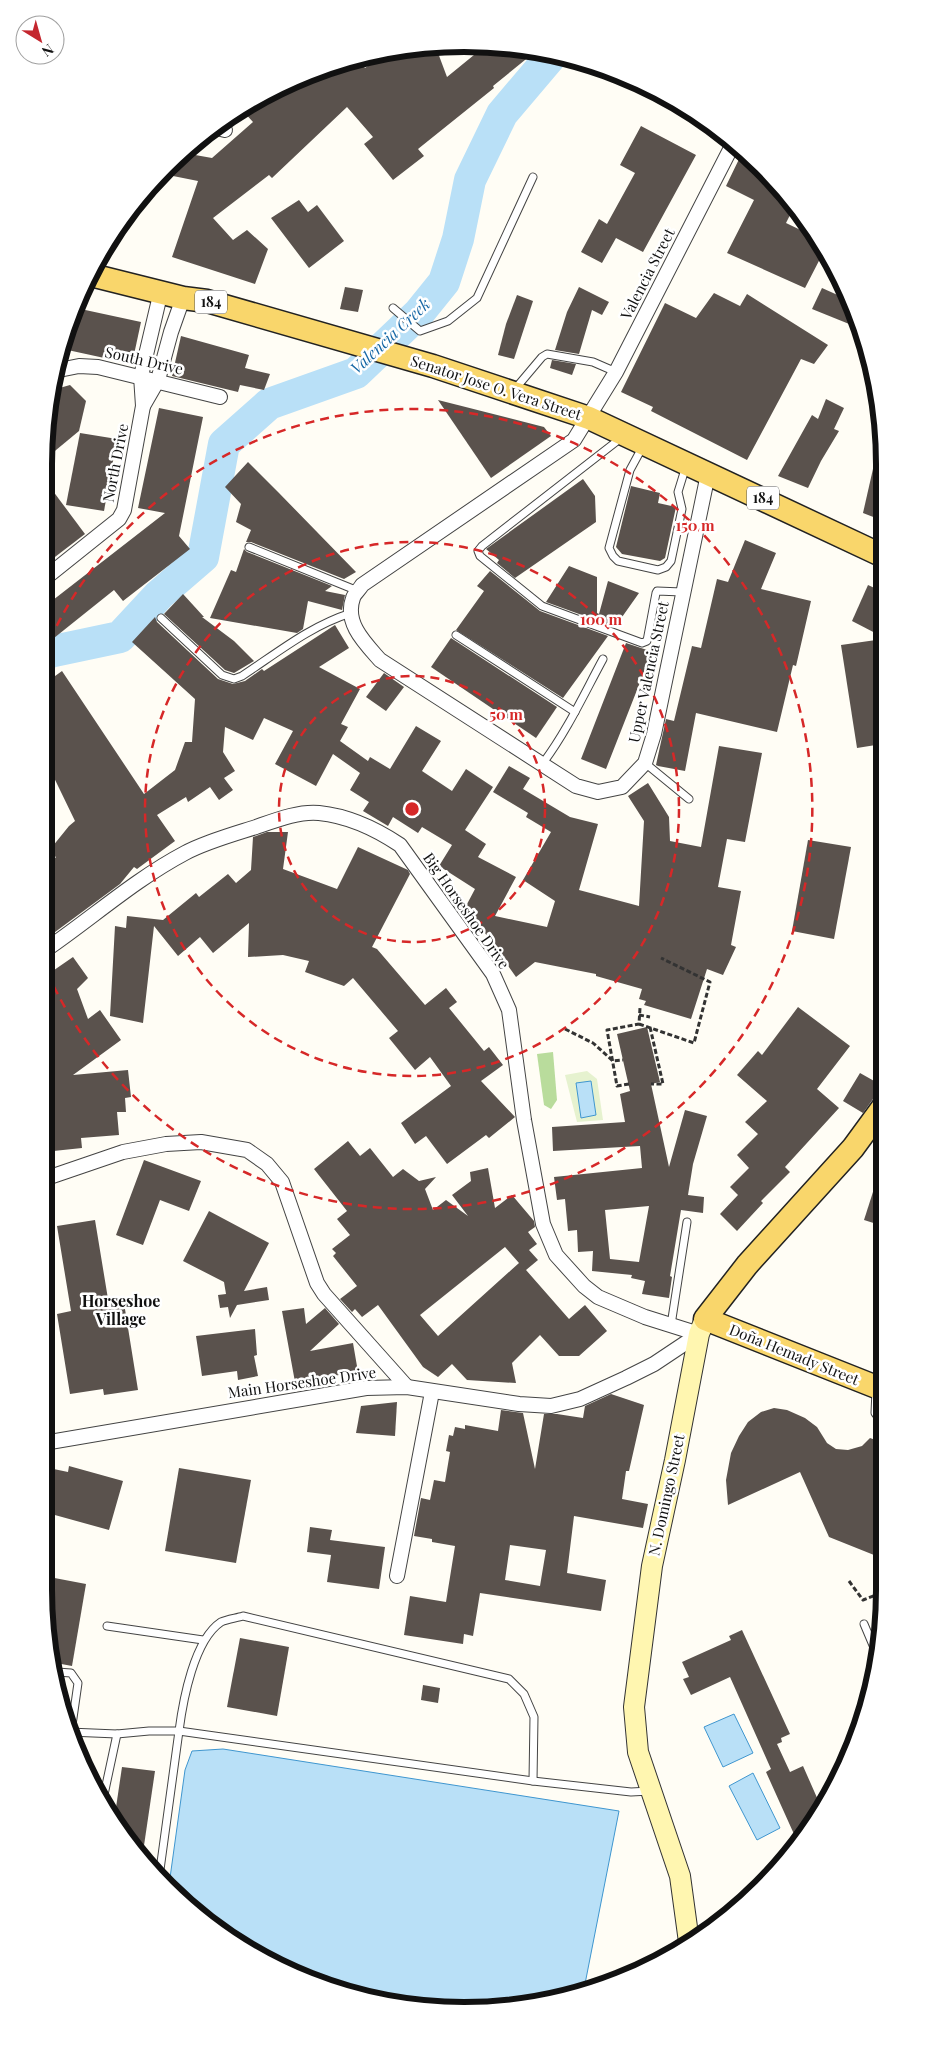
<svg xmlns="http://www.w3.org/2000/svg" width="928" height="2055" font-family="'Playfair Display',serif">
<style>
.forest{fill:#b9dc9c}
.pitch{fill:#e6f2cf}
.water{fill:#b9e0f7;stroke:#3f96cf}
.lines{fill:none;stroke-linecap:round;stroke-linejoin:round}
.river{stroke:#b9e0f7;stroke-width:32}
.building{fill:#5a524d;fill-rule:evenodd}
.service-casing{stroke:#444;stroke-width:9}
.minor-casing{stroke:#444;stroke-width:16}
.secondary-casing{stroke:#333;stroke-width:22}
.primary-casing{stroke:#222;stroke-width:25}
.path{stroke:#333;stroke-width:3;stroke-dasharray:5 2.5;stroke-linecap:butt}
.service{stroke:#fff;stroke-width:7}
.minor{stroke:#fff;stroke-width:14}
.secondary{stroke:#fff6b0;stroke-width:20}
.primary{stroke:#f9d66b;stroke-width:22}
.ring{fill:none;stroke:#d62828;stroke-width:2.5;stroke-dasharray:9 6}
.labels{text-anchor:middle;stroke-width:5;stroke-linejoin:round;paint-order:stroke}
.shield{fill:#fff;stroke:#585858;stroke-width:1}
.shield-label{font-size:14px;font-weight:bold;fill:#111}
.street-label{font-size:15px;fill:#111;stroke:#fff}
.water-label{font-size:16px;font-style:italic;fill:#1768a6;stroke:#fff}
.neighbourhood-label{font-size:16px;font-weight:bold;fill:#111;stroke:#fff}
.rim{fill:none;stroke:#111;stroke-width:6}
.centre{fill:#d62828;stroke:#fff;stroke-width:2.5}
.ring-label{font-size:15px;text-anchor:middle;font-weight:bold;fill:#d62828;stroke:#fff;stroke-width:5;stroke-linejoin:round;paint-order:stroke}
</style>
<rect width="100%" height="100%" fill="#fffdf5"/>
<!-- forest -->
<polygon class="forest" points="553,1052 557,1100 551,1109 544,1105 537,1054"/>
<!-- pitch -->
<polygon class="pitch" points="587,1071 597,1079 603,1120 577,1122 565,1075"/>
<!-- water -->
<g class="water">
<polygon points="591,1081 596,1115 581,1118 576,1083"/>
<polygon points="734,1714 753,1753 723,1767 704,1727"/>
<polygon points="223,1749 619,1811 584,1989 546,2003 464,2011 382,2003 254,1955 169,1885 185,1770 192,1751"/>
<polygon points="753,1773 780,1828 757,1840 729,1786"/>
</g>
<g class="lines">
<!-- river -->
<polyline class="river" points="44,656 49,652 120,637 159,595 203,557 224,444 269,404 356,373 419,313 444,282 458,239 470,180 502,114 552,55"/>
</g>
<!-- building -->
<g class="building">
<polygon points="435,45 447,77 485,46 519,47 536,51 493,86 494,88 418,149 424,156 393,180 364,144 373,137 347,107 272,178 269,175 213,218 233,240 247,230 268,249 255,284 172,257 198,181 173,176 176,161 184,153 212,158 253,122 242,110 270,92 277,99 298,80 311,75 314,78 323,70 356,58 365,68 386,53"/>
<polygon points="641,126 696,155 643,252 616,238 602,263 581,252 599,219 607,224 635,173 620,165"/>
<polygon points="742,153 795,205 786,223 813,236 823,253 805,288 727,253 754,200 726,186"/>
<polygon points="299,200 308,212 317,205 344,241 309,268 271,218"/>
<polygon points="345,287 363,290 358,312 340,309"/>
<polygon points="579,287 609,302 602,315 592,310 579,354 555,350 567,312"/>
<polygon points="822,288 851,301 859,328 812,309"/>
<polygon points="714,293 740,306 747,294 828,345 814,364 801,359 747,460 651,411 653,407 621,392 665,303 696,318"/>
<polygon points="517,295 533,301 514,359 498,355 506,324"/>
<polygon points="76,308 141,322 132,364 63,349 66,329"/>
<polygon points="181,336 249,355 245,368 270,374 264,390 240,385 238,392 172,376"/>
<polygon points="552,360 576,364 572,375 550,368"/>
<polygon points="70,385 86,401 79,431 44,460 56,389"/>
<polygon points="826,399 844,408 834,429 839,431 821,461 808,488 778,476 812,415 818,419"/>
<polygon points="438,400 544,427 551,436 491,478"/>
<polygon points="159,408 203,417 179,536 190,549 123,601 114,590 44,646 44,607 165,513 138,508"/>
<polygon points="80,433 117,439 104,511 66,505"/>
<polygon points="875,460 881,461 881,520 863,513"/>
<polygon points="248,462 279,493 356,572 344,579 251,542 246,542 251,530 236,522 241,504 225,487"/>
<polygon points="44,479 85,534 51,560 44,550"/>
<polygon points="583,479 595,496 596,522 515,578 497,563 499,560 486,549"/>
<polygon points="631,486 660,493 658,503 676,507 665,558 660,561 622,554 616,547"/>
<polygon points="745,540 776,553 761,589 811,601 796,666 793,665 777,732 696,713 685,771 658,766 656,765 666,719 674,721 692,646 701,648 717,579 728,582"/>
<polygon points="244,549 247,552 332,586 325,591 345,595 342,610 308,601 303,629 297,633 210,618 231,570 236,572"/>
<polygon points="569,566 597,577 597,613 599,614 608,581 639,593 615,627 546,602"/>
<polygon points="490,571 540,611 608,636 563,698 456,630 484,591 477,586"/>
<polygon points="868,585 881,591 881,636 852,621"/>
<polygon points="183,594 204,617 202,617 234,641 254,661 234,673 225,670 164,614"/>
<polygon points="155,617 157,622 218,679 233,684 245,681 262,669 264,671 335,625 349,648 319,667 360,689 341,724 348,727 340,741 368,761 370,757 390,769 416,726 441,741 422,771 452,791 466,769 493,787 465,830 486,844 478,857 516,877 495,916 547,927 555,901 523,880 551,832 526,817 528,813 493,792 509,766 530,778 523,789 570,817 598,824 579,890 639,906 644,821 628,796 648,783 669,817 670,841 701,847 719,746 762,753 745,842 727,839 718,887 741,891 731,945 736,947 723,975 707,969 691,1019 644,1005 646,1001 639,999 642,989 596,976 596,974 535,962 516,977 466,906 475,889 439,866 452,845 422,827 418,833 393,817 388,826 363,811 369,802 350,790 360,773 333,754 316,786 275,764 293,731 264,718 253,740 225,727 223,752 235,771 224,778 233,790 219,800 210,787 188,802 186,797 157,815 175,841 137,869 134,867 120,884 51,935 44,930 44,903 47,893 44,890 44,887 52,877 44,871 56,857 48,852 69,826 75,821 44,757 44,684 62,671 144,794 175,770 185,742 192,742 195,699 132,642"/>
<polygon points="451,638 557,707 536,738 431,667"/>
<polygon points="876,640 881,670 882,744 857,748 841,645"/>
<polygon points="626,643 656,653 652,669 646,667 606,769 581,759"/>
<polygon points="384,673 404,687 386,711 366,697"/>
<polygon points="267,832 288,832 283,869 337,889 358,847 408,870 410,874 372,947 377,949 425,1005 446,988 457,1002 449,1008 484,1051 489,1047 503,1065 481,1081 515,1117 489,1138 486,1135 447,1164 426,1136 415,1144 401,1123 451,1086 430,1057 415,1070 389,1038 398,1031 353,978 344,986 305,972 309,961 283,955 248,957 249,923 213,953 200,937 178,956 154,926 143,1023 110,1016 115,926 126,928 127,916 163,920 196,893 199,897 228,874 236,883 251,870 253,837"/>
<polygon points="808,840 851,847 834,939 792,931"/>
<polygon points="73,957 88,978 77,989 88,1019 100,1010 121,1040 73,1075 128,1070 131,1097 125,1098 126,1112 117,1112 119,1135 81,1138 82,1148 44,1152 44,977"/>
<polygon points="798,1007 850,1046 817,1089 839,1108 785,1167 790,1172 761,1201 763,1203 737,1231 720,1214 738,1195 730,1187 749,1168 737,1155 758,1134 745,1122 767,1101 737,1075 758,1051 762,1055"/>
<path d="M 647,1027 L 660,1082 L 651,1084 L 669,1167 L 685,1110 L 707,1116 L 693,1164 L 688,1195 L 704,1197 L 703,1213 L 681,1210 L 670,1276 L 672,1277 L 669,1298 L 642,1294 L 645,1281 L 631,1278 L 632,1275 L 592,1271 L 593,1251 L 578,1252 L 577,1230 L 568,1231 L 565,1199 L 557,1200 L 554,1177 L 642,1168 L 640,1146 L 553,1151 L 552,1127 L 625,1122 L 620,1094 L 630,1091 L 617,1034 ZM 649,1206 L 639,1262 L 610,1259 L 605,1210 Z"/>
<polygon points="860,1073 883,1086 880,1094 873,1099 863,1113 843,1101"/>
<path d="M 348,1141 L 360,1156 L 370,1148 L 393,1177 L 403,1169 L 419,1181 L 436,1177 L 425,1189 L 433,1210 L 446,1200 L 468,1216 L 452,1195 L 471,1181 L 470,1172 L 488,1168 L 495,1208 L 512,1195 L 534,1221 L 535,1227 L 528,1232 L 537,1244 L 529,1250 L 538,1260 L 526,1270 L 569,1319 L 585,1305 L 607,1331 L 579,1356 L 559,1356 L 540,1335 L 512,1363 L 516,1383 L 467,1380 L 452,1364 L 438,1377 L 423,1367 L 378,1305 L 362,1317 L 355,1309 L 352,1312 L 340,1299 L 357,1286 L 333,1256 L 336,1253 L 332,1249 L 350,1235 L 337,1219 L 347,1211 L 314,1169 ZM 505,1247 L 519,1263 L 438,1336 L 420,1315 Z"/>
<polygon points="144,1160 201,1181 189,1211 160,1200 143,1245 116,1235"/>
<polygon points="880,1170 883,1171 883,1226 864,1220"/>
<polygon points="209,1211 269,1243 244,1291 267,1287 269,1300 237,1305 230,1318 228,1307 220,1308 218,1295 226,1294 224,1282 183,1261"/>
<polygon points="95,1220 109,1305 124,1303 138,1390 104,1395 103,1389 70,1394 57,1314 71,1311 57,1226"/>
<polygon points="304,1308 306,1324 325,1308 339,1324 310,1351 353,1343 358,1372 295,1382 282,1311"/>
<polygon points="255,1329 257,1355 254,1356 258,1376 238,1380 237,1371 202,1376 196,1336"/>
<path d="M 611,1394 L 644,1405 L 629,1471 L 626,1471 L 622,1499 L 648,1504 L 643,1528 L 574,1516 L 567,1573 L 606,1580 L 601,1611 L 480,1593 L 473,1636 L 464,1634 L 463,1644 L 404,1635 L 410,1596 L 446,1602 L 455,1546 L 432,1542 L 432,1539 L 414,1536 L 421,1498 L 430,1500 L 434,1480 L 445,1482 L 450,1452 L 446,1451 L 449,1435 L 453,1436 L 455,1427 L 465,1429 L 465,1425 L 498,1431 L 501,1410 L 523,1413 L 535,1469 L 544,1414 L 557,1414 L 583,1418 L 585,1406 ZM 510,1545 L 546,1550 L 540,1586 L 505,1580 Z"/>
<polygon points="397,1402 395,1436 356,1433 361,1406"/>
<polygon points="774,1408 787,1410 805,1418 817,1427 827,1443 836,1449 848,1450 862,1446 870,1438 884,1443 884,1559 829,1537 800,1472 728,1505 726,1480 731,1453 739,1436 748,1422 761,1412"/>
<polygon points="69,1466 123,1481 109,1530 44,1512 44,1467 68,1472"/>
<polygon points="179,1468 251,1480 236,1563 165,1551"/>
<polygon points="310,1527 332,1530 330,1540 385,1547 379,1589 327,1582 331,1555 307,1552"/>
<polygon points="44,1576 86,1584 72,1666 56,1663 44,1591"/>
<polygon points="742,1630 790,1734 781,1738 782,1742 777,1744 790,1772 803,1766 822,1809 798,1843 766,1772 771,1769 730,1677 691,1695 683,1679 689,1677 682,1662 731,1640 729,1636"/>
<polygon points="240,1638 289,1647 277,1716 227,1707"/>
<polygon points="423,1685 440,1688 438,1703 421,1700"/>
<polygon points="122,1767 155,1771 142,1859 114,1821"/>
</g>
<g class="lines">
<!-- service casing -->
<g class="service-casing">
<g id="service">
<polyline points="393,308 420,331 448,321 477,298 533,177"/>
<polyline points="515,389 542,357 547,354 593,362 616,372"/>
<polyline points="621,438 482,546 478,551 480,556 542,606 642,643 647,641 656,593 657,591 682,592"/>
<polyline points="643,446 630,470 609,548 613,556 618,561 658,570 666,567 671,561 682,509 678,492 686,466"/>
<polyline points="249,547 358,591"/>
<path d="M 161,618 L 222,675 L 234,679 L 242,676 C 277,653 310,626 351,613"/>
<polyline points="456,635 575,712"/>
<path d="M 543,763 C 567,731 584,694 603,659"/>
<polyline points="645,763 689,799"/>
<polyline points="671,1325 687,1222"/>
<polyline points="876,1390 875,1413 884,1425"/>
<polyline points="864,1624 875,1650"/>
<polyline points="107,1626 203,1640"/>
<polyline points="57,1672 71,1673 78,1683 71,1732"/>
<path d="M 69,1732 L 117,1734 L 149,1731 L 179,1731 C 183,1700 194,1640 221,1622 C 227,1619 237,1618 243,1616 L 509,1679 L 524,1694 L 534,1717 L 533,1781"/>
<polyline points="102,1804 117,1734"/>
<polyline points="159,1877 179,1731 533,1781 631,1792 650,1791"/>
</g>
</g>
<!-- minor casing -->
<g class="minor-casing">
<g id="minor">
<polyline points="213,127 225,130"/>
<polyline points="59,370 79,366 98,367 220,397"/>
<polyline points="143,406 158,380 171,332 183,298"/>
<path d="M 708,474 L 654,734 L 645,763 L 622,787 L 598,792 L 576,786 L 380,660 C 365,643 344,623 353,598 C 354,594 360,589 362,585 L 574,440 L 616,372 L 733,144"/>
<polyline points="44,579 119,519 124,510 143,406 141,376 161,291"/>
<path d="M 44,951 C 91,919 134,880 185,853 C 205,842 234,834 256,827 C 276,820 299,811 319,813 C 349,816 376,829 400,845 L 493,974 L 509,1010 L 524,1120 L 543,1224 L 556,1255 L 584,1286 L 598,1297 L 645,1317 L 699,1334"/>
<polyline points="44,1179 123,1152 166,1144 201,1142 247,1150 267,1164 282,1182 317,1283 324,1294 407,1387"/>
<polyline points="44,1443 366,1388 407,1387 519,1404 551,1406 580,1399 626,1378 654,1364 699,1334"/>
<polyline points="397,1576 432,1392"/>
</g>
</g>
<!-- secondary casing -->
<g class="secondary-casing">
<polyline id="secondary" points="689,1942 680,1876 638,1752 634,1707 652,1566 675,1460 699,1334 705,1319"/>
</g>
<!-- primary casing -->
<g class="primary-casing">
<g id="primary">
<polyline points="91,275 183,298 207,301 433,366 589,418 881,555"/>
<polyline points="883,1107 853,1148 747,1265 705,1319 884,1390"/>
</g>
</g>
<!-- path -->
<g class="path">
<polyline points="639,1015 650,1017"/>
<polyline points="639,1024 694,1043 710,982 661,958"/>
<polyline points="650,1027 663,1084 651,1084"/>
<polyline points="565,1029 593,1043 613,1061 623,1060"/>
<polyline points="629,1084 617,1086 607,1030 639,1024 640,1008"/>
<polyline points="849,1581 863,1600 876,1595 883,1596"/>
</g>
<!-- service -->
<use href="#service" class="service"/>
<!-- minor -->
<use href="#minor" class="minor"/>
<!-- secondary -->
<use href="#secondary" class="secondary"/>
<!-- primary -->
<use href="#primary" class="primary"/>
</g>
<!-- distance rings -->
<g class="ring">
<circle cx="412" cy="809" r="133"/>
<circle cx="412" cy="809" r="267"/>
<path d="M44 653A400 400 0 1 1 44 965"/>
</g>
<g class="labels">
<!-- shield labels -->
<g class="shield">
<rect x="195" y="290.5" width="32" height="23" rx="4"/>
<rect x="747" y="486.5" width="32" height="23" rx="4"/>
</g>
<g class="shield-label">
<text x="211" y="307">184</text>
<text x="763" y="503">184</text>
</g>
<!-- street labels -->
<g class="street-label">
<text transform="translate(648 274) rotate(-63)" y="5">Valencia Street</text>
<text transform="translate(144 361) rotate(13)" y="5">South Drive</text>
<text transform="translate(496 388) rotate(18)" y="5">Senator Jose O. Vera Street</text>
<text transform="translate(116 463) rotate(-79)" y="5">North Drive</text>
<text transform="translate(649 672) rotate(-78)" y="5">Upper Valencia Street</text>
<text transform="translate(466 911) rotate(55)" y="5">Big Horseshoe Drive</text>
<text transform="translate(794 1355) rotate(22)" y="5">Doña Hemady Street</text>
<text transform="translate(302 1383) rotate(-8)" y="5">Main Horseshoe Drive</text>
<text transform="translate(667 1495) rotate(-78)" y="5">N. Domingo Street</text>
</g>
<!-- water labels -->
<g class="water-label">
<text transform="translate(390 336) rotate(-43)" y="6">Valencia Creek</text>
</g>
<!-- neighbourhood labels -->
<g class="neighbourhood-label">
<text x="121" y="1307">Horseshoe<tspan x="121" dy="18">Village</tspan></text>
</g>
</g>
<!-- crop -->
<path d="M0 0H928V2055H0ZM464 52H464A412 412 0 0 1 876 464V1590A412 412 0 0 1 464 2002H464A412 412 0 0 1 52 1590V464A412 412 0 0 1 464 52Z" fill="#fff" fill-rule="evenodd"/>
<path class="rim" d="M464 52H464A412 412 0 0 1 876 464V1590A412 412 0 0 1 464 2002H464A412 412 0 0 1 52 1590V464A412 412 0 0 1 464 52Z"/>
<circle cx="412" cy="809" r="8" class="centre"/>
<g class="ring-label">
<text x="695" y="531">150 m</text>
<text x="601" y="625">100 m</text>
<text x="506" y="720">50 m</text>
</g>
<!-- north arrow -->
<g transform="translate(40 40) rotate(143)"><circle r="24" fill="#ffffff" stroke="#a0a0a0"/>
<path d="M0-4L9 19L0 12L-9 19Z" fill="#c4262e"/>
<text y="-8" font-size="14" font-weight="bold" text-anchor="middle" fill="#111111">N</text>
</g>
</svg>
